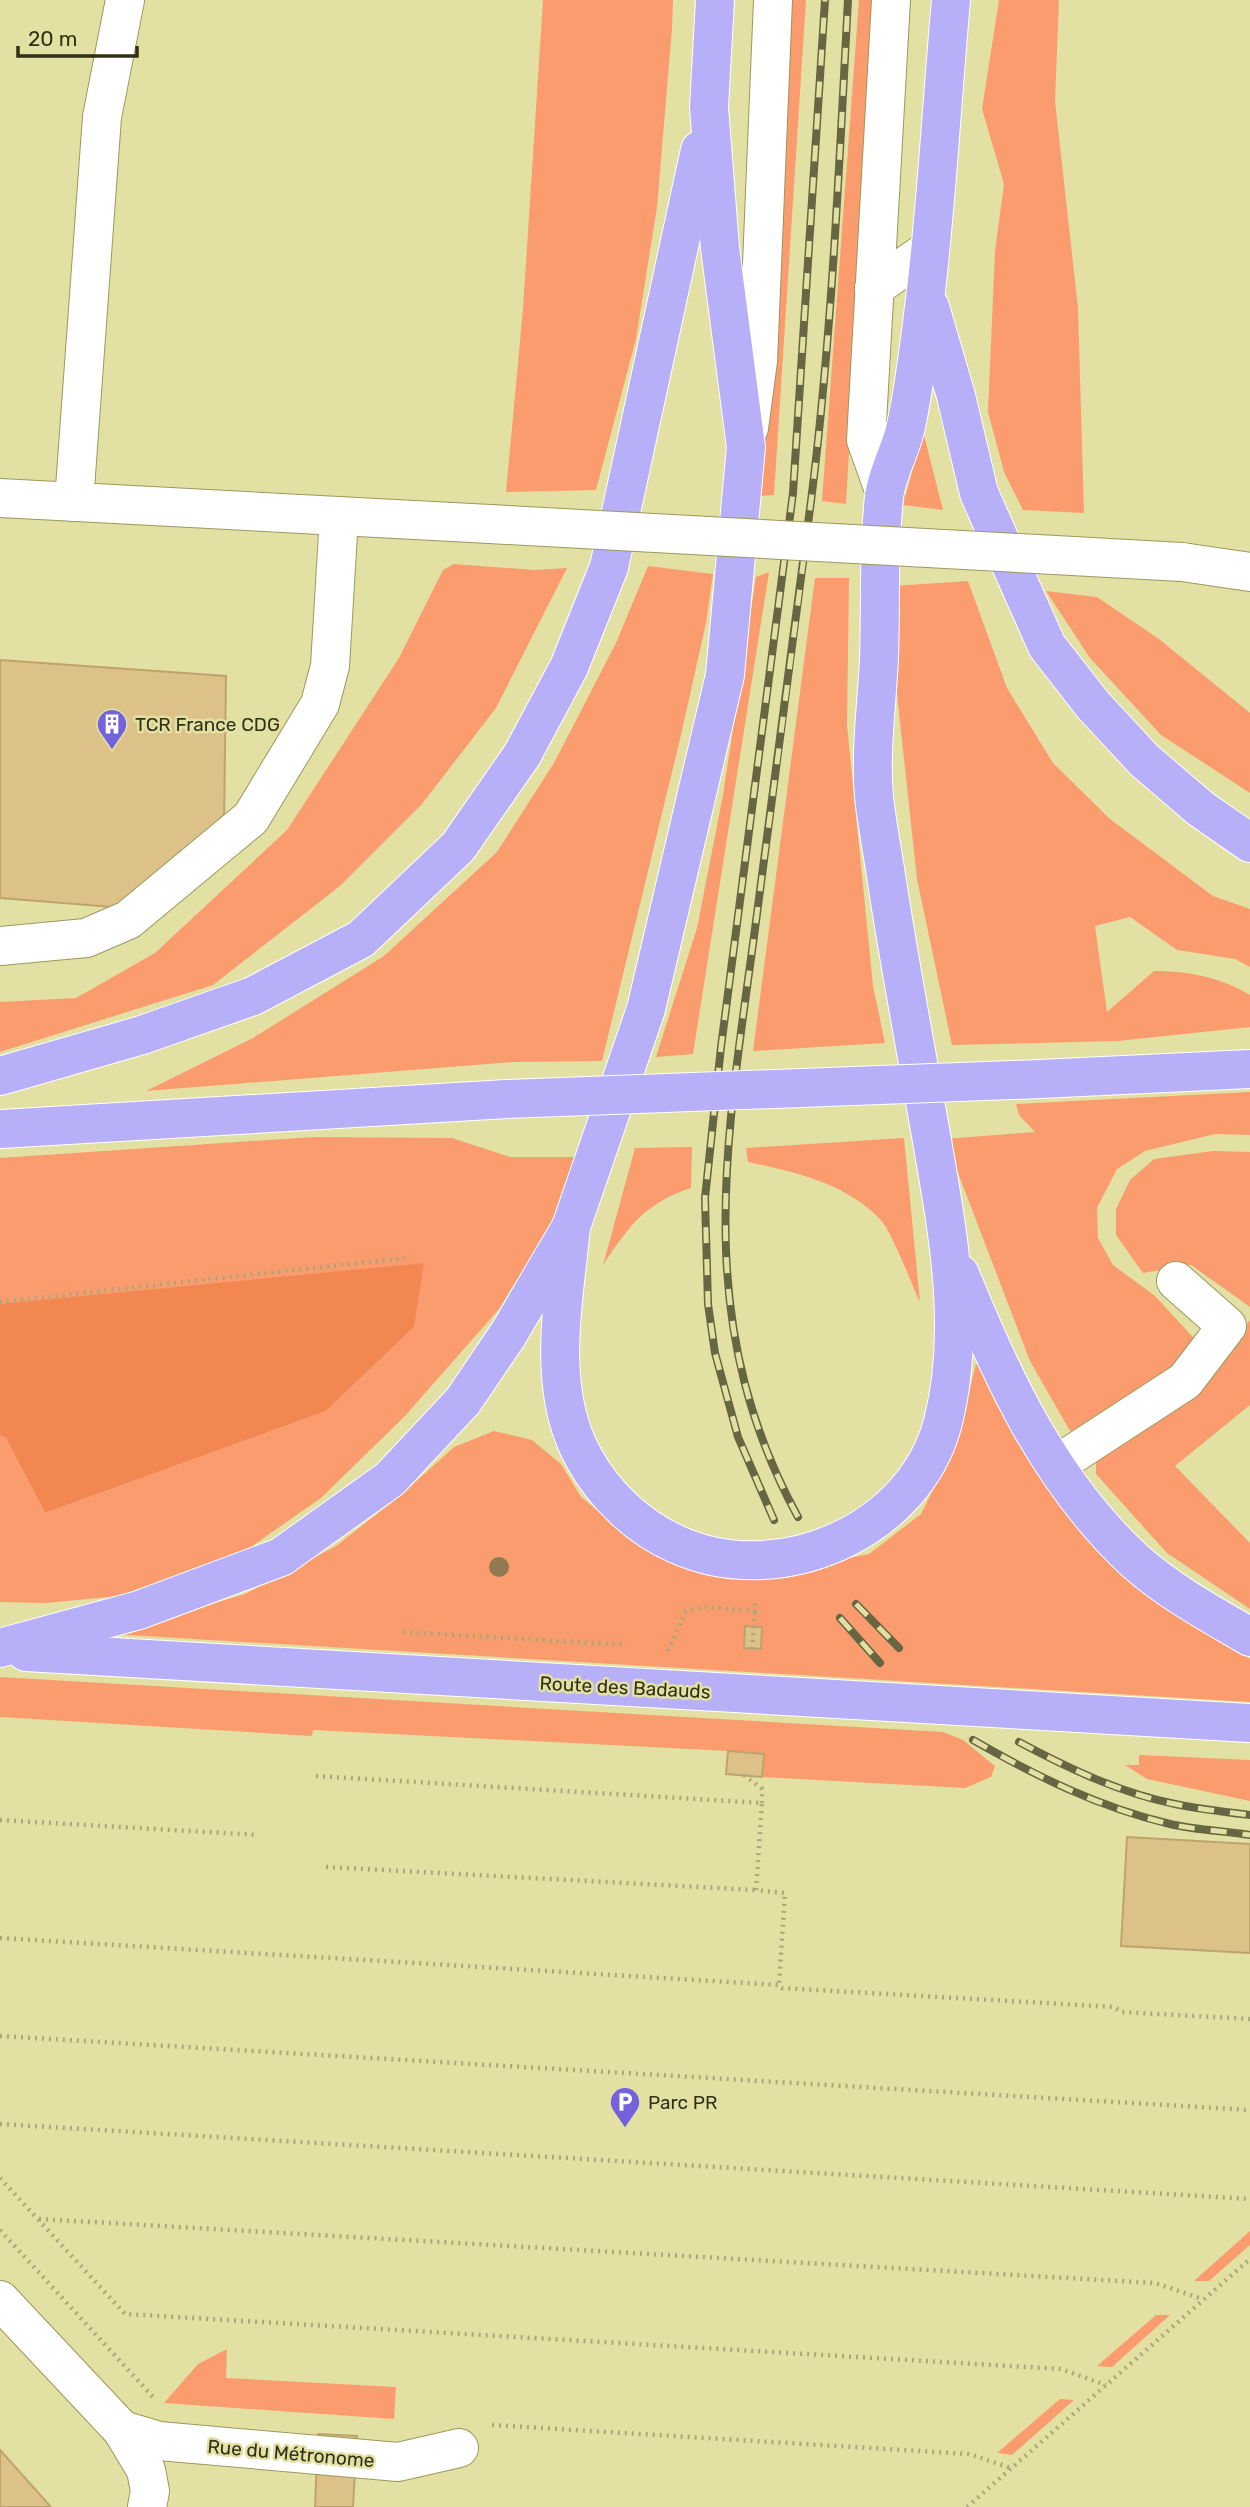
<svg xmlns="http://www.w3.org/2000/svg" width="1250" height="2507" font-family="Rubik,sans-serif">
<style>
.green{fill:#fb9c6f}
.forest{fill:#f28752}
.building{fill:#dcc288;stroke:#bea46c;stroke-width:2}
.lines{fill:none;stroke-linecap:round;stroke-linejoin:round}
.minor-casing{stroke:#9b995d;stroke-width:40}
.major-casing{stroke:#fff;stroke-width:40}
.path{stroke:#aaa876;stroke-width:4.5;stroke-dasharray:2 5;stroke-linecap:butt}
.minor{stroke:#fff;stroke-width:38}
.major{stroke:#b8aff9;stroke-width:38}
.rail-casing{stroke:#686642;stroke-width:8}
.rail{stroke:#e3e0a3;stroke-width:5;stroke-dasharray:16;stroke-linecap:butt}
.minor-bridge-casing{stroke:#9b995d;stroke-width:40;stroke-linecap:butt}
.major-bridge-casing{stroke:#fff;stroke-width:40;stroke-linecap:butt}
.minor-bridge{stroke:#fff;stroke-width:38}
.major-bridge{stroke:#b8aff9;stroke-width:38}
.tree{fill:#917952}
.labels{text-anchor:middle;stroke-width:5;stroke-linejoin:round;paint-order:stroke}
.poi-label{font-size:19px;fill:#313017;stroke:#e3e0a3;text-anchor:start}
.street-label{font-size:19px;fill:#313017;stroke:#e3e0a3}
</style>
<rect width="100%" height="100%" fill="#e3e0a3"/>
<!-- green -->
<g class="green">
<polygon points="543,0 673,0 672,29 657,207 636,339 596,490 506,492 523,309"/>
<polygon points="792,0 806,0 774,495 759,496"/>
<polygon points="859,0 875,0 846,504 822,501"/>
<polygon points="999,0 1059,0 1055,101 1078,308 1084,513 1023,510 1004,472 988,412 995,251 1004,184 982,109"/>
<polygon points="923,431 943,510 903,505"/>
<polygon points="454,564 535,570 567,568 496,708 422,804 340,886 213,985 0,1052 0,1002 76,998 155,953 287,830 399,658 443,570"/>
<polygon points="648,566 713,574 706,623 681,735 602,1061 513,1062 146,1091 253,1038 384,956 497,852 554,763 616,643"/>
<polygon points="769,572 693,1054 656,1057 697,928 723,795 756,577"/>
<polygon points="815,578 849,578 847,725 873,986 885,1043 753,1051"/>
<path d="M 968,581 L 1007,688 L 1053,763 L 1110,819 L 1213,896 L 1250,909 L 1250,967 L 1235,959 L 1177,950 L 1130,917 L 1095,926 L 1107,1012 L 1154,971 C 1188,971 1220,977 1250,995 L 1250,1027 L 1118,1041 L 952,1045 L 917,879 L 894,667 L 893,586 Z"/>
<polygon points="1046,591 1097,597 1159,639 1250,713 1250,793 1161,735 1090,658"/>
<polygon points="1250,1092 1250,1135 1215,1134 1145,1151 1117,1169 1097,1208 1098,1238 1113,1265 1155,1296 1203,1348 1092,1427 1070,1431 1030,1361 945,1139 1035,1132 1019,1115 1016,1104"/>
<polygon points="313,1137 452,1138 510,1157 576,1157 550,1226 499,1309 405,1416 321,1498 248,1549 130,1595 46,1603 0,1602 0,1435 6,1438 45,1513 326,1411 414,1327 0,1315 0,1158"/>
<path d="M 904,1138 L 920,1302 C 911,1283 892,1232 880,1219 C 845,1183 795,1172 748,1162 L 746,1148 Z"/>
<path d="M 692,1147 L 691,1188 C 645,1203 629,1226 603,1265 L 635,1148 Z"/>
<polygon points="1213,1151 1250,1152 1250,1307 1191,1265 1143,1273 1116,1235 1116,1209 1130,1180 1154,1159"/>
<polygon points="1250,1320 1250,1405 1175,1466 1250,1543 1250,1609 1167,1553 1096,1474 1096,1458 1210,1373"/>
<polygon points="976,1363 1076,1525 1159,1596 1250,1659 1250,1702 111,1634 245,1594 336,1546 400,1496 454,1447 494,1431 532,1440 561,1464 581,1497 643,1548 692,1567 782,1572 869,1554 921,1514 958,1440"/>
<polygon points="0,1677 943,1732 963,1740 995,1766 991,1777 965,1788 762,1777 764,1754 728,1751 313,1730 312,1736 0,1717"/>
<polygon points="1139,1755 1250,1760 1250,1801 1147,1779 1125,1765 1139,1765"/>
<polygon points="1250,2231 1250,2245 1209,2281 1194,2281"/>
<polygon points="1156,2315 1170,2315 1112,2367 1097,2366"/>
<polygon points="227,2349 226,2378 396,2387 394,2419 164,2403 198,2364"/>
<polygon points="1060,2399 1074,2400 1012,2455 997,2453"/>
</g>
<!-- forest -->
<polygon class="forest" points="424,1263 414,1327 326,1411 45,1513 6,1438 0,1435 0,1304"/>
<!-- building -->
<g class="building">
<polygon points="0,660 226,676 224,826 125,908 0,898"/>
<polygon points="745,1626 762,1627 761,1649 744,1648"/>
<polygon points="728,1751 764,1754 762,1777 726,1774"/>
<polygon points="1127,1837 1250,1844 1250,1953 1121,1946"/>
<polygon points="318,2434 357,2436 353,2507 315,2507"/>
<polygon points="0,2450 51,2507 0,2507"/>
</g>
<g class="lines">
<!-- minor casing -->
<g class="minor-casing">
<g id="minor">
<polyline points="874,288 928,250"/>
<polyline points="749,428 758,361 773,0"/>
<polyline points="885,493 866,440 891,0"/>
<polyline points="0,498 490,524"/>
<polyline points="74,502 102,117 125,0"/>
<polyline points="1182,562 1250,572"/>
<polyline points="0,946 86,938 128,920 251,818 320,704 330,666 339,517"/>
<polyline points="1056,1465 1185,1381 1227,1326 1176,1281"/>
<polyline points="0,2300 122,2430 146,2470 150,2491 147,2507"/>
<polyline points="122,2430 159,2441 398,2462 459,2448"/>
</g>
</g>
<!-- major casing -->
<g class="major-casing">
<g id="major">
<polyline points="930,307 956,396 979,493 1047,646 1093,705 1144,760 1201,809 1250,843"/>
<polyline points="0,1076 142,1035 253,996 361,939 458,847 522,755 569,667 609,567 700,150"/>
<polyline points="1040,1079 1250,1069"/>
<polyline points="0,1129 507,1099"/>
<path d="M 571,1227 C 564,1301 545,1389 584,1458 C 604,1495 638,1527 676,1544 C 778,1591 915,1532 943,1422 C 967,1328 947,1228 931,1135 C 916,1051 900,966 887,882 C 883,854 877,825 874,797 C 870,752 877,703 879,658 C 881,605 878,550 884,497 C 887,473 901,450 906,426 C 915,384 920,341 925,299 C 937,200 942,99 951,0"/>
<path d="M 960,1274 C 1002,1378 1050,1482 1134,1560 C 1168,1591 1211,1614 1250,1637"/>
<polyline points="0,1648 139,1610 281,1557 390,1479 463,1401 509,1333 571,1227 646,1009 725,675 746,447 720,248 709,107 715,0"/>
<polyline points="26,1652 1250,1723"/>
</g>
</g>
<!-- path -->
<g class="path">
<polyline points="0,1302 405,1258"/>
<polyline points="403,1632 627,1645"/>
<polyline points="752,1649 755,1611"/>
<polyline points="668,1651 686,1611 703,1607 755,1611 755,1600"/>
<polyline points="744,1775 762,1789 762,1803"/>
<polyline points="316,1776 762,1803 756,1890 785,1893 779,1985"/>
<polyline points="0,1820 258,1835"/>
<polyline points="326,1867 756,1890"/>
<polyline points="0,1938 779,1985 782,1988 1114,2007 1122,2012 1250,2019"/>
<polyline points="0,2036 1250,2110"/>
<polyline points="0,2124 1250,2199"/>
<polyline points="0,2178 125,2314 1061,2369 1106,2385"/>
<polyline points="39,2219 1155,2283 1202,2299"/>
<polyline points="0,2230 153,2397"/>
<polyline points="492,2425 969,2454 1011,2468"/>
<polyline points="967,2507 1250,2259"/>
</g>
<!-- minor -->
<use href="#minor" class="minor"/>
<!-- major -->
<use href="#major" class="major"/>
<!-- rail casing -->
<g class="rail-casing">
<g id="rail">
<path d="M 798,1517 C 686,1312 730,1125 758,906 C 776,771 794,636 811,501 C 832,335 839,167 848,0"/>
<polyline points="774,1520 738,1437 715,1353 708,1304 705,1198 721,1047 793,493 825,0"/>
<polyline points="856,1604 899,1648"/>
<polyline points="840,1618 880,1663"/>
<path d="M 973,1740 C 1036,1776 1098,1807 1170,1824 C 1196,1830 1224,1831 1250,1835"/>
<path d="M 1019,1742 C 1068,1768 1120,1793 1175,1804 C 1199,1809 1225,1812 1250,1815"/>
</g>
</g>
<!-- rail -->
<use href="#rail" class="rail"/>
<!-- minor-bridge casing -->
<g class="minor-bridge-casing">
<polyline id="minor-bridge" points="490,524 1182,562"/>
</g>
<!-- major-bridge casing -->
<g class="major-bridge-casing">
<polyline id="major-bridge" points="507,1099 1040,1079"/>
</g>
<!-- minor-bridge -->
<use href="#minor-bridge" class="minor-bridge"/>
<!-- major-bridge -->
<use href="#major-bridge" class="major-bridge"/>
</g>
<!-- trees -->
<circle class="tree" cx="499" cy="1567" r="10"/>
<!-- icons -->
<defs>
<g id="building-pin" transform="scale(1.575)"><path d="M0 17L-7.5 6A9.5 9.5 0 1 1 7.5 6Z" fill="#7462dd" stroke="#e3e0a3"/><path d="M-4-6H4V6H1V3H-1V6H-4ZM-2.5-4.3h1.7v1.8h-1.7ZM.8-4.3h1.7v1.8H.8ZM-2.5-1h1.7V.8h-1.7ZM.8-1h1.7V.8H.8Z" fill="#fff"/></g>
<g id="parking-pin" transform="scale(1.575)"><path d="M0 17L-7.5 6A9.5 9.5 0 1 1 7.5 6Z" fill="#7462dd" stroke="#e3e0a3"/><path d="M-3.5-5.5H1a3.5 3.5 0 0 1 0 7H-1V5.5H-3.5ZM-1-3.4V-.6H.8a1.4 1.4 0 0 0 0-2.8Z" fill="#fff"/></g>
</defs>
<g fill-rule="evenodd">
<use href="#building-pin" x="112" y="724"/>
<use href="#parking-pin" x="625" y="2102"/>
</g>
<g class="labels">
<!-- poi labels -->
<g class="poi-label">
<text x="135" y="731">TCR France CDG</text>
<text x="648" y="2109">Parc PR</text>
</g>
<!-- street labels -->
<g class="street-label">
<text transform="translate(625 1687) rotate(3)" y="7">Route des Badauds</text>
<text transform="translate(291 2453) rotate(5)" y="7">Rue du Métronome</text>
</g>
</g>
<!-- scale -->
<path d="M18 46v10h119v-10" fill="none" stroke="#313017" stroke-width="3.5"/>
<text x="28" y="46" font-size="21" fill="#313017" stroke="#e3e0a3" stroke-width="5" paint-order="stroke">20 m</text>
</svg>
